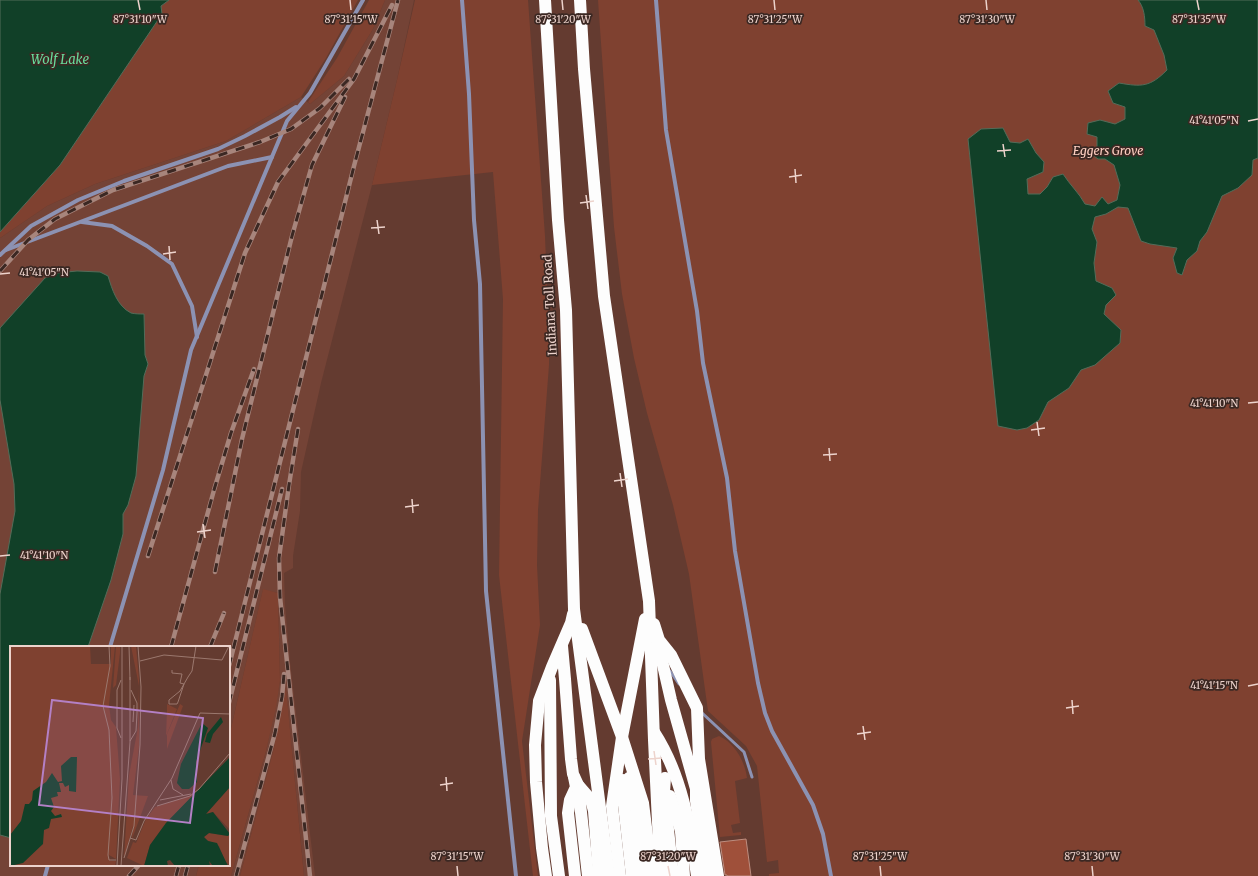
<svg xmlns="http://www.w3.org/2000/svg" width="1258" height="876" font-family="Merriweather,serif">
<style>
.built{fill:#744336}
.green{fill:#7f4130}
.water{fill:#114028;stroke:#536c59}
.building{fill:#9f503a;stroke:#bd8e80}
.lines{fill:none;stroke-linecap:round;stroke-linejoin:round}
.service{stroke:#8c92b3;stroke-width:3}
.minor{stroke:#8c92b3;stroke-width:4}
.motorway{stroke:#fdfdfd;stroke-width:12}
.rail-casing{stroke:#a7857c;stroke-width:4.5}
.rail{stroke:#3b2823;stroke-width:3;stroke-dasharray:9;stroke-linecap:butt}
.ticks{fill:none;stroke:#edd3cc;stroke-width:1.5}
.labels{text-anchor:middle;stroke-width:3.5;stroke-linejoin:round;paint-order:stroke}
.park-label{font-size:12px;font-style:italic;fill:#fecfc1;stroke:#3b2823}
.street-label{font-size:12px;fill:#edd3cc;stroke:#3b2823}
.water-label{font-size:13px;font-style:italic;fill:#68dc9c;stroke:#3b2823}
.inset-road{fill:none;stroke:#9b786e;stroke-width:1}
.view{fill:#b480c6;fill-opacity:0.15;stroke:#b480c6;stroke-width:2}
.inset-edge{fill:none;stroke:#edd3cc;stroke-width:2}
.ticks-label{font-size:10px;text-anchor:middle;fill:#edd3cc;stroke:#3b2823;stroke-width:3.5;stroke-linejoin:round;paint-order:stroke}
</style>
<rect width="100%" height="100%" fill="#643b30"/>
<!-- built -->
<polygon class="built" points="385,0 414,0 397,80 372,185 321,383 301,472 300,511 293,556 293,568 284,573 285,605 290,662 315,876 304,876 286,690 273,752 240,876 231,876 266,751 280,681 278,593 263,590 229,737 229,647 11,647 11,865 199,865 196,876 0,876 0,238 47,206 95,184 226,141 301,97 310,104 344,76 373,29"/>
<!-- green -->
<g class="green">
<polygon points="169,0 358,0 326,58 301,97 226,141 95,184 47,206 0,238 0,232 60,165 161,15 161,6"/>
<polygon points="369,0 385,0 373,29 344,76 310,104 308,102 337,58"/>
<polygon points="415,0 528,0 545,236 549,337 549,365 538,510 537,565 540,625 522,741 538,876 533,876 499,575 503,299 493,172 372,185 397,80"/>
<polygon points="598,0 1258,0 1258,876 769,876 769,874 779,873 778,860 767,862 757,766 746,746 708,711 689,574 673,505 647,413 634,358 622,294 614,227"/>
<polygon points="263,589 278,593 280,681 276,707 266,751 231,876 196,876 199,865 229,865 229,737"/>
<polygon points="286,688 304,876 240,876 273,752"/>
<path d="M 719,736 C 735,743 745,762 747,778 L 735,781 L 740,823 L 731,825 L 733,833 L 741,832 L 741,835 L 720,837 L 711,742 L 712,739 Z"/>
</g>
<!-- water -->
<g class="water">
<polygon points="0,0 169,0 161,6 162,14 60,165 0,232"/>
<path d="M 1138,0 L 1258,0 L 1258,158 L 1253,160 L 1252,175 L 1238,188 L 1222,196 L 1207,232 L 1200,241 L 1197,251 L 1187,260 L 1182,275 L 1177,273 L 1173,258 L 1177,248 L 1150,244 L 1141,241 L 1128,208 L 1118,207 L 1106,214 L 1095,217 L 1092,229 L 1097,242 L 1094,263 L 1096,281 L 1112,288 L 1116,295 L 1106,305 L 1104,314 L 1121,330 L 1120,343 L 1095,365 L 1081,370 L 1069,388 L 1048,402 L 1039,420 L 1027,428 L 1017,430 L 998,426 L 968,139 L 981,129 L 1003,128 L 1010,142 L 1020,143 L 1028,139 L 1036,153 L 1044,162 L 1043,172 L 1027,179 L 1028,194 L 1040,194 L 1047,187 L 1053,177 L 1063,174 C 1070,185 1079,193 1085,204 L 1095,206 L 1102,197 L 1108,204 L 1117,200 L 1120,185 L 1114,165 L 1105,159 L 1098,159 L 1090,153 L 1097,147 L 1097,137 L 1087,134 L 1088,123 L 1100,120 L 1115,124 L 1125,119 L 1125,107 L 1113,103 L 1108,91 L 1119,83 C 1142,87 1150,87 1167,70 L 1164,55 L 1154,30 L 1145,26 C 1145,17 1144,7 1138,0 Z"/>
<path d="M 77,271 L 100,272 L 108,276 C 112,289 117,306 131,313 C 135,314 140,314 144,314 L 145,355 L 148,364 L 144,376 L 136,476 L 128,505 L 123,514 L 123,534 L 111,580 L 88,647 L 11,647 L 11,838 L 0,835 L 0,594 L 15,511 L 14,484 L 0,400 L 0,328 L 45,278 L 57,273 Z"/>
</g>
<!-- building -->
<polygon class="building" points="746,839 751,876 727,876 727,875 725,875 720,842"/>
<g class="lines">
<!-- service -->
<g class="service">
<polyline points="670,671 679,684"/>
<polyline points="701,712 744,752 752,777"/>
</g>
<!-- minor -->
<g class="minor">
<polyline points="462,0 469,94 474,220 480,284 486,591 516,876"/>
<polyline points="656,0 666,130 697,311 703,363 727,478 735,551 758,683 765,713 772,731 813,805 823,834 831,876"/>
<polyline points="82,222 112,226 147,246 172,264 192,306 197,337"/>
<polyline points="6,250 228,166 272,157"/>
<polyline points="0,255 31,226 78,200 124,181 218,149 245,136 280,117 296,107"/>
<polyline points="110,647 163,470 191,350 287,121 310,93 363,0"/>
<polyline points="45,876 48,865"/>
</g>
<!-- motorway -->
<g class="motorway">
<polyline points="545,0 558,220 566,310 574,609 609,876"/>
<polyline points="580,0 584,69 604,296 649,601 654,740 659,843 663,876"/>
<polyline points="654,624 659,640 671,655 697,708 699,759 718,876"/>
<polyline points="582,629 622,737 643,803 652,876"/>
<polyline points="657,639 671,700 696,789 696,801 707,876"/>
<polyline points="562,646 565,679 571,759 573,774 578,785 591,800 594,811 599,876"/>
<polyline points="550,680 551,816 559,876"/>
<path d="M 654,732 C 682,775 690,826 697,876"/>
<polyline points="574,777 576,787 570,800 568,813 575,876"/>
<polyline points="629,778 633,804 642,876"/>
<polyline points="665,778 664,792 673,876"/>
<polyline points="623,780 624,805 632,876"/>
<polyline points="578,785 588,876"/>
<polyline points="670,796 681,831"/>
<polyline points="546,876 542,848 536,782 535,745 539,701 552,667 571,623 573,614"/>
<polyline points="620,876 612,806 622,737 645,619"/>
<polyline points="684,876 681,831 687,816"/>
</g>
<!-- rail casing -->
<g class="rail-casing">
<g id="rail">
<polyline points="0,271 28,240 55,219 113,190 260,142 291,129 320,108 349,79"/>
<polyline points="298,429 289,485 279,558 280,597 310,876"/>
<polyline points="148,556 245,253 278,182 354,79 392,5"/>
<polyline points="215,572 242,439 292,236 312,165 345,97"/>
<polyline points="171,647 214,490 231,433 254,369"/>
<polyline points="210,647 224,613"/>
<polyline points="229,666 354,166 398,0"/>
<polyline points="229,703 282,489"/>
<polyline points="129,876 139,865"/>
<polyline points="176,876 179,865"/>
<polyline points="185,876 188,865"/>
<polyline points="236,876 275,733 282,697 284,674"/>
</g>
</g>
<!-- rail -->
<use href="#rail" class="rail"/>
</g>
<!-- ticks -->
<path class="ticks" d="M 138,0 L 140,10M 350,0 L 351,10M 562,0 L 563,10M 774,0 L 775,10M 986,0 L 987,10M 1197,0 L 1199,10M 1248,121 L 1258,119M 1003,144 L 1005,157M 997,151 L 1011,150M 795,169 L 796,183M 789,177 L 802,175M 586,195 L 588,209M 580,203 L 594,201M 377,220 L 379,234M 371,228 L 385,227M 169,246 L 170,260M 163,254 L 176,252M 0,274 L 10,273M 1248,403 L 1258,402M 1037,422 L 1039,436M 1031,430 L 1045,428M 829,448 L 830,461M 823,455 L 837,454M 620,473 L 622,487M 614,481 L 628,479M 412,499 L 413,513M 405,507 L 419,505M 203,524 L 205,538M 197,532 L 211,530M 0,556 L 10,555M 1248,686 L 1258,684M 1072,700 L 1073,714M 1066,708 L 1079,706M 863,726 L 865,740M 857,734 L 871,732M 654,751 L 656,765M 648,759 L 662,758M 446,777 L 447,791M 440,785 L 453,783M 457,866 L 458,876M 668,866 L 670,876M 880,866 L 881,876M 1092,866 L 1093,876"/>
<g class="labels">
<!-- park labels -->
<g class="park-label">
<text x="1108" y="155">Eggers Grove</text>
</g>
<!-- street labels -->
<g class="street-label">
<text transform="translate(550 305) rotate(-93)" y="4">Indiana Toll Road</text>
</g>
<!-- water labels -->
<g class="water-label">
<text x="60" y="64">Wolf Lake</text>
</g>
</g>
<!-- overview -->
<g transform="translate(10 646)">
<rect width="220" height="220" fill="#643b30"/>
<path d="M 0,0 L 80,0 L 81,18 L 101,18 L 101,0 L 105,0 L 99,59 L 101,74 L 106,81 L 110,133 L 106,213 L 99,209 L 100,215 L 106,215 L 105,220 L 0,220 ZM 106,0 L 110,0 L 110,7 L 106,39 L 103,42 ZM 121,0 L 126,0 L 129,33 L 129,101 L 123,149 L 138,150 L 122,193 L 123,180 L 114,212 L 119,129 L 128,81 L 129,40 ZM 157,58 L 167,63 L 156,90 L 157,64 ZM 170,58 L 173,60 L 157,103 L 157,88 ZM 220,141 L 220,184 L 203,166 L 196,168 ZM 185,148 L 156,177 L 140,199 L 134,220 L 117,212 L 123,196 L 126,197 L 136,173 L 145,161 ZM 199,187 L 218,190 L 220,187 L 220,220 L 215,215 L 209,200 L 195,193 L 194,191 Z" fill="#7f4130"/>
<path d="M 211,71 L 213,76 L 203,88 L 200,97 L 195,96 L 197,88 ZM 192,77 L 198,82 L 186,116 L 187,136 L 179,143 L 172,143 L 167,137 L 171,118 ZM 61,111 L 67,111 L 66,146 L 59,145 L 59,139 L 55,141 L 53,137 L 49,137 L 51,146 L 47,146 L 48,150 L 41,152 L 44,161 L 41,165 L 45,170 L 51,168 L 52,171 L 41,173 L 39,182 L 34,184 L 33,198 L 13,217 L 0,220 L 0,189 L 11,175 L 15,158 L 19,158 L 22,154 L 23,145 L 36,136 L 42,127 L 48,136 L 52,135 L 51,120 ZM 220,111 L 220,141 L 196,168 L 203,166 L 220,188 L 218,190 L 199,187 L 194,191 L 198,195 L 207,197 L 218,220 L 203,220 L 199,215 L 200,220 L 165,220 L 160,214 L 157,215 L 158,220 L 134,220 L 140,199 L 156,177 Z" fill="#114028"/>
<path class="inset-road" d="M 99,0 L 100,20 L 93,60 L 99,84 L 102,152 L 98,209 L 99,214 L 106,214M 119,0 L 120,34M 130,15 L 154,9 L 212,14 L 219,0M 162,24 L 162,27 L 172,28 L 170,37 L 174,38M 174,38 L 168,56 L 167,58 L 159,58 L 159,54 L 170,45 L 178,31 L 182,25 L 186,0M 123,76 L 124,59M 111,92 L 107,82 L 107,44 L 111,34M 120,95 L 126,85 L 127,67 L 127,57 L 121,44M 161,134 L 163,143 L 173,149M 150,154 L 181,148M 147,160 L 180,150 L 189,143 L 220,107M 120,192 L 126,194 L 134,175 L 162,132 L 190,67 L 220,68M 114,212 L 124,180 L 130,99 L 131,41 L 128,0M 107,220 L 112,133 L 112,0M 111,220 L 120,96 L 120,31"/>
<path class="view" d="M 42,54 L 193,72 L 180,177 L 29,159 Z"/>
<rect width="220" height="220" class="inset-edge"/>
</g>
<g class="ticks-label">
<text x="140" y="23">87°31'10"W</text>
<text x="351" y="23">87°31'15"W</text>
<text x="563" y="23">87°31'20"W</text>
<text x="775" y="23">87°31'25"W</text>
<text x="987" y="23">87°31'30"W</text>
<text x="1199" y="23">87°31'35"W</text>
<text x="1214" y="124">41°41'05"N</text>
<text x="44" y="276">41°41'05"N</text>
<text x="1214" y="407">41°41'10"N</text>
<text x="44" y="559">41°41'10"N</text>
<text x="1214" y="689">41°41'15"N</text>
<text x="457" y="860">87°31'15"W</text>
<text x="668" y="860">87°31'20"W</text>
<text x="880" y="860">87°31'25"W</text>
<text x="1092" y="860">87°31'30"W</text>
</g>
</svg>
